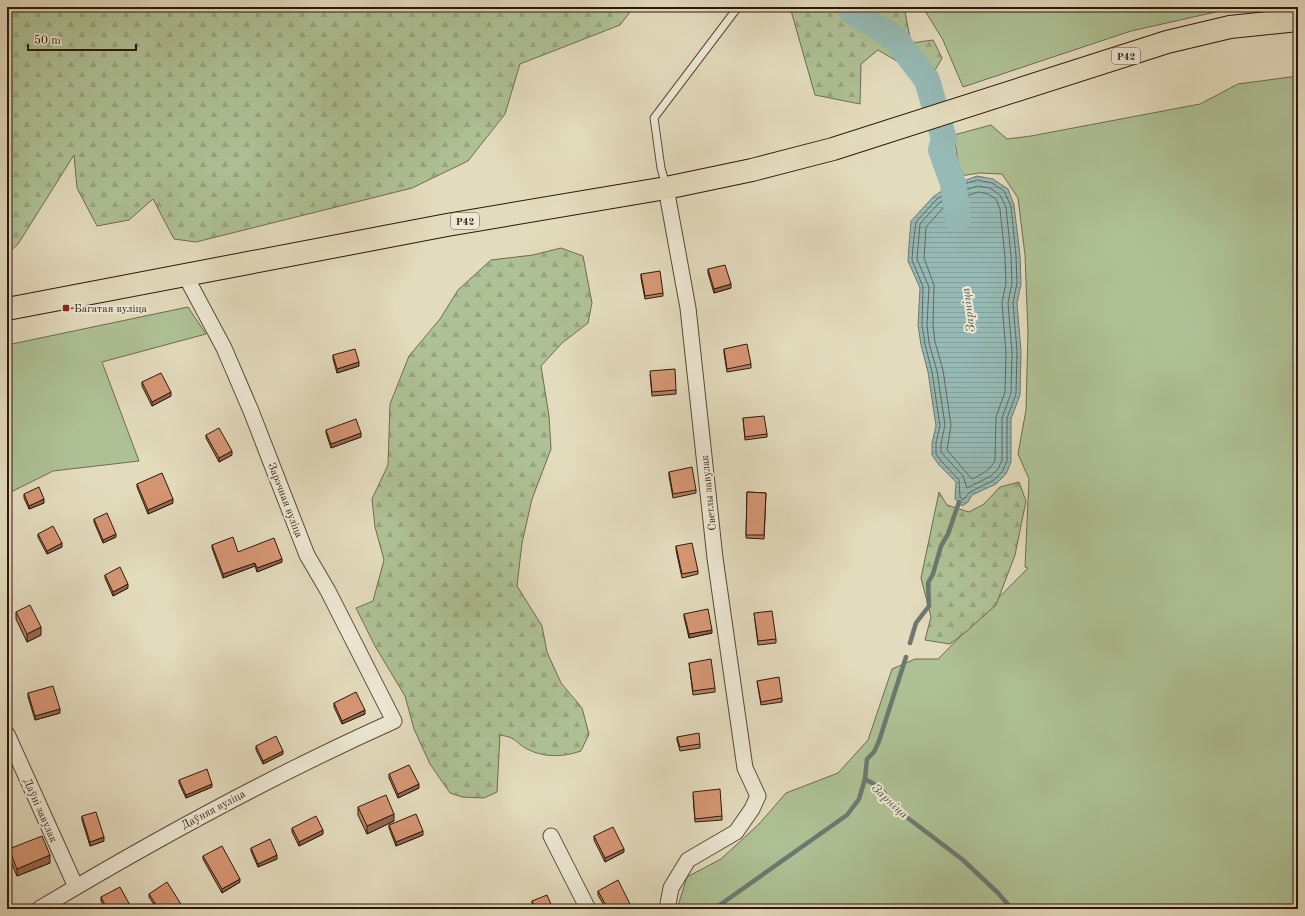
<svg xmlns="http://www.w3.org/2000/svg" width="1305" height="916" font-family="'Old Standard TT',serif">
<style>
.grass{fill:#aec195;stroke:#6e6c4f}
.forest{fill:url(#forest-firs);stroke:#6e6c4f}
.water{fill:url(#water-rules);stroke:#6c7970}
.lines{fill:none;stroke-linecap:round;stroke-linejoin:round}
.shore{stroke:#62695f;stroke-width:1}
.stream{stroke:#6c7970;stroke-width:4.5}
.river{stroke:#96bab5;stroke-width:26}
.service-casing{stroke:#5a4936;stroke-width:9}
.minor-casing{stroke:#5a4936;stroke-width:17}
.primary-casing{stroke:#2d1809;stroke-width:24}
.service{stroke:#ede8d4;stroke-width:7}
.minor{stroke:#ede8d4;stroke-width:15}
.primary{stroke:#e3dbbd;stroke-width:22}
.wall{fill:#b88164;stroke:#2d1809}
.shaded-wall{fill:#966951;stroke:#2d1809}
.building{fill:#d69674;stroke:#2d1809}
.poi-dot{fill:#8f2418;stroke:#ede8d4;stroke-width:1.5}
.labels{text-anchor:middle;stroke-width:4;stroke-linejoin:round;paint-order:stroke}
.shield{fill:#ede8d4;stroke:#675646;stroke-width:1}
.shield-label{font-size:10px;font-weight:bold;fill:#2d1809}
.poi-label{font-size:11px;fill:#2d1809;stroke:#ede8d4;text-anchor:start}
.street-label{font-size:11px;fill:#2d1809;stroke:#ede8d4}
.water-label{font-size:12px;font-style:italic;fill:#525145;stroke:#ede8d4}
</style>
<defs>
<pattern id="forest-firs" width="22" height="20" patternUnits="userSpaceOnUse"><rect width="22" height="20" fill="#aec195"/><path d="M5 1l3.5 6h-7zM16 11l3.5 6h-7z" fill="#96a57f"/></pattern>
<pattern id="water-rules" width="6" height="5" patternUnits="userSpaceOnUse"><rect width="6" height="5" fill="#96bab5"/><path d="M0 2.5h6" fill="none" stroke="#829f9a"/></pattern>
</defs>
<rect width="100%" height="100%" fill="#e3dbbd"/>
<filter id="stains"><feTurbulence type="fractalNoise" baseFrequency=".005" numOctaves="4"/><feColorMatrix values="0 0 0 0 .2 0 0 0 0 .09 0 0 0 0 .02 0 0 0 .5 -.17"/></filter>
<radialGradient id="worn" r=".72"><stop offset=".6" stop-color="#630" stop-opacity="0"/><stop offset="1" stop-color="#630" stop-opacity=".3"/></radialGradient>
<!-- grass -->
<g class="grass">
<polygon points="921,7 1238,7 1131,31 963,87 943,40 924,9"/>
<polygon points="1298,76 1298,909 677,909 687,877 721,859 759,824 786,793 838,773 868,740 892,669 915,659 938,659 1028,568 1025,567 1029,479 1018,454 1026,410 1028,333 1025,255 1018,198 1002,174 979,173 960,176 954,135 991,125 1007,139 1031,136 1200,104 1238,84"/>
<polygon points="188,307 206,334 102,362 139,461 53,471 7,494 7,345"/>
</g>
<!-- forest -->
<g class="forest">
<polygon points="7,7 634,7 620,25 520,64 505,114 468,161 412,188 196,242 174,239 153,199 129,220 97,226 77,188 74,155 18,244 7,254"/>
<polygon points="790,7 904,7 911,43 933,40 942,58 934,72 914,71 878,50 861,64 860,104 815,95"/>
<path d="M 561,248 L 583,256 L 592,303 L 588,323 L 562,343 L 541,366 L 549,416 L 551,449 L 532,499 L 522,543 L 517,586 L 542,626 L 547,652 L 561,683 L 582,708 L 589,734 L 581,751 C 563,757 545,758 527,749 C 514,742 518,738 500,735 L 497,792 L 484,798 L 462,797 L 450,793 L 430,764 L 414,729 L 405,696 L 375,646 L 356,608 L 373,601 L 384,560 L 375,527 L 372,499 L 388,465 L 390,404 L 409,356 L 440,319 L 458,290 L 491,260 L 533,255 Z"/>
<polygon points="1019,482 1026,501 1015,555 996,605 967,631 950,644 925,640 931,617 921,578 939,492 947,505 969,512 984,504 1000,487"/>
</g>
<!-- water -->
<polygon class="water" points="977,176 993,179 1008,189 1014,205 1020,255 1021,284 1017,303 1021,351 1020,395 1011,419 1011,462 1006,474 996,484 972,495 968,502 962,506 955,499 956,482 939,465 932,455 932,443 936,426 928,372 921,345 918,325 920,288 908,261 909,245 911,221 933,197 953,183 961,182"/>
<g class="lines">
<!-- shore -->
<g class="shore">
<polygon points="978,180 992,183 1004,191 1011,206 1016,256 1017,283 1013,303 1017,351 1016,394 1007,418 1007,461 1002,472 994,480 970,492 963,500 960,497 959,480 942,462 936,454 936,443 940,426 932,372 925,344 922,325 923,287 912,260 913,246 916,222 936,200 954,187"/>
<polygon points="978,186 990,188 1000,195 1006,207 1011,256 1012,283 1008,303 1012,352 1011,393 1002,418 1002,460 998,469 991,476 967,488 963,476 941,452 941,444 945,425 937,371 929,343 927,325 929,287 917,259 920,224 926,217 939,203 951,195"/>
<path d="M 979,192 L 988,194 L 996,199 L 1000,209 L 1005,257 L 1006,283 L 1002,303 L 1006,352 L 1005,392 L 996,417 L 995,460 C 991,470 982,474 972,479 L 947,450 L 951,425 L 943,370 L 935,342 L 933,325 L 934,285 L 924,258 L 926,227 L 943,208 L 954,200 Z"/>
</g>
<!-- stream -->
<g class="stream">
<polyline points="910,643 916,623 929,606 928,583 933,574 941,546 948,534 959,502"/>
<polyline points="906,657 879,741 874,752 867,759 865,779 879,787 900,812 963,860 998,893 1012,909"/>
<polyline points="714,909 847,815 859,799 865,779"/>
</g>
<!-- river -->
<polyline class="river" points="849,7 851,11 895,38 927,80 944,139 941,150 953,183 958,219"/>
<!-- service casing -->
<g class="service-casing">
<polyline id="service" points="666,186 661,168 654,118 738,7"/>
</g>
<!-- minor casing -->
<g class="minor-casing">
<g id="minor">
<polyline points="666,188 688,308 715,558 745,768 758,796 752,809 736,832 688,860 671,888 667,909"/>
<polyline points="7,734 76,887"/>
<polyline points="551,836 588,909"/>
<path d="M 39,909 C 154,840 271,776 394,721 L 328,591 L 307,555 L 251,411 L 224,348 L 185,275"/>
</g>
</g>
<!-- primary casing -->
<g class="primary-casing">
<polyline id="primary" points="7,309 447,225 666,188 752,170 833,149 1167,42 1230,27 1298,20"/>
</g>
<!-- service -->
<use href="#service" class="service"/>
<!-- minor -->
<use href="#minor" class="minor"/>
<!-- primary -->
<use href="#primary" class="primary"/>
</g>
<!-- wall -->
<g class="wall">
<polygon points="708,269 731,288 714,293 708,273"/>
<polygon points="641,274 663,293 663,296 645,299 641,278"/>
<polygon points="724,349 751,364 751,368 727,372 724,353"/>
<polygon points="333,355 359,366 337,373 333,359"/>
<polygon points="650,374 676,390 676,394 652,396"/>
<polygon points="142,382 171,396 152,406 142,386"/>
<polygon points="743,418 767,434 767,437 745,440"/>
<polygon points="326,430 361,437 331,448 326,433"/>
<polygon points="206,435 232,455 219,462 206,438"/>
<polygon points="669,472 696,490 696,493 673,498 669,476"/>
<polygon points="137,484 173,503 148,514 137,487"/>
<polygon points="747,492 766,493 764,539 746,538"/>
<polygon points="24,494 44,503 29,509 24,498"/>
<polygon points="94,519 116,537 103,543 94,522"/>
<polygon points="38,534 62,547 47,554 38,537"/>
<polygon points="212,545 238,552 282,562 257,572 255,566 223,578 212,548"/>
<polygon points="676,546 698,571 698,574 682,578 676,550"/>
<polygon points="105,575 128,588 113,596 105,578"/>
<polygon points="16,612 41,635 27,642 16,619"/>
<polygon points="754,613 776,639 776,643 758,645"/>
<polygon points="684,614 712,633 689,638 684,617"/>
<polygon points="689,663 715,688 715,692 693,695"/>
<polygon points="757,681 782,698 782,702 761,705"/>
<polygon points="28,693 60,713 35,720 28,697"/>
<polygon points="334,703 365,714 342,724 334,707"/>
<polygon points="677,737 700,744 700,748 680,751 677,740"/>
<polygon points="256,746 283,754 263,764 256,750"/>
<polygon points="389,774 419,788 398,798 389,778"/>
<polygon points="179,780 212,787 186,798 179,783"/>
<polygon points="693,795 722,816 722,820 695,822"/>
<polygon points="358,807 394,821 367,834 358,815"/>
<polygon points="82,816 104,841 90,846 82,820"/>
<polygon points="389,825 423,835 396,846 389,828"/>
<polygon points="292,828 323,834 299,846 292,832"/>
<polygon points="594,836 624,852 605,862 594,840"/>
<polygon points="251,848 277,859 258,867 251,851"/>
<polygon points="9,849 50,863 17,876 9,857"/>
<polygon points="203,856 240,882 222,893 203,859"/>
<polygon points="598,891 632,909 606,909 598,895"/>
<polygon points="149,894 184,909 157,909 149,897"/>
<polygon points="101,897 132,909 105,909 101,901"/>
<polygon points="532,901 553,909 534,909 532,905"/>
</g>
<!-- shaded-wall -->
<g class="shaded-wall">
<polygon points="731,284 731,288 714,293 714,289"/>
<polygon points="359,362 359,366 337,373 337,369"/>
<polygon points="171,392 171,396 152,406 152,402"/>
<polygon points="361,433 361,437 331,448 331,444"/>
<polygon points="232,451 232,455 219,462 219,458"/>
<polygon points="44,499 44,503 29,509 29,506"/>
<polygon points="173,499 173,503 148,514 148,510"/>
<polygon points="116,534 116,537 103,543 103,540"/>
<polygon points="62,543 62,547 47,554 47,551"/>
<polygon points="282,559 282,562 257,572 257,568"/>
<polygon points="255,563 255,566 223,578 223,574"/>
<polygon points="128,584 128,588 113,596 113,592"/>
<polygon points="41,627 41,635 27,642 27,634"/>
<polygon points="712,630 712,633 689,638 689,634"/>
<polygon points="60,709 60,713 35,720 35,716"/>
<polygon points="365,710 365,714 342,724 342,721"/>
<polygon points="283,751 283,754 263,764 263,761"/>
<polygon points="11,773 11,780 7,782 7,774"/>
<polygon points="212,784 212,787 186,798 186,795"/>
<polygon points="419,784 419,788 398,798 398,794"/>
<polygon points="11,807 11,814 7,816 7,808"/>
<polygon points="394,814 394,821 367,834 367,826"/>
<polygon points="323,830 323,834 299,846 299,842"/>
<polygon points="423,831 423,835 396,846 396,842"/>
<polygon points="104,837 104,841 90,846 90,842"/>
<polygon points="624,849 624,852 605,862 605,858"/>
<polygon points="50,855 50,863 17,876 17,869"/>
<polygon points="277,855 277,859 258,867 258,864"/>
<polygon points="240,879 240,882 222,893 222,889"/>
</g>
<!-- building -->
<g class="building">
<polygon points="725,265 731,284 714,289 708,269"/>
<polygon points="660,271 663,293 645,296 641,274"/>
<polygon points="747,344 751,364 727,369 724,349"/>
<polygon points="355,349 359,362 337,369 333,355"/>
<polygon points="675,369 676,390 652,392 650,371"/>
<polygon points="161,373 171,392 152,402 142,382"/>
<polygon points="764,416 767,434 745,437 743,418"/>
<polygon points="356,419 361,433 331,444 326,430"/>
<polygon points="219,428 232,451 219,458 206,435"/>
<polygon points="692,467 696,490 673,494 669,472"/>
<polygon points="162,473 173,499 148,510 137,484"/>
<polygon points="39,487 44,499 29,506 24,494"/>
<polygon points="747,492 766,493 764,535 746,535"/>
<polygon points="107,513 116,534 103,540 94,519"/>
<polygon points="53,526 62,543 47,551 38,534"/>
<polygon points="233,537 238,552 274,538 282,559 257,568 255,563 223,574 212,545"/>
<polygon points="692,543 698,571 682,574 676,546"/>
<polygon points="120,567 128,584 113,592 105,575"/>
<polygon points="30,605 41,627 27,634 16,612"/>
<polygon points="708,609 712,630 689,634 684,614"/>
<polygon points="772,611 776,639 758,641 754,613"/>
<polygon points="711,659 715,688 693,691 689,663"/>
<polygon points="779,677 782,698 761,702 757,681"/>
<polygon points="53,686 60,709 35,716 28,693"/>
<polygon points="356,692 365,710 342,721 334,703"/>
<polygon points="699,733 700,744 680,747 677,737"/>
<polygon points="276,736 283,751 263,761 256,746"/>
<polygon points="7,763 11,773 7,774"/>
<polygon points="409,765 419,784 398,794 389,774"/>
<polygon points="207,769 212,784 186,795 179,780"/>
<polygon points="720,789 722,816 695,819 693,792"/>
<polygon points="7,794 11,807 7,808"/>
<polygon points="386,795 394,814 367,826 358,807"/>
<polygon points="96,812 104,837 90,842 82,816"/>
<polygon points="416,814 423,831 396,842 389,825"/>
<polygon points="316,816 323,830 299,842 292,828"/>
<polygon points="613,827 624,849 605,858 594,836"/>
<polygon points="42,836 50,855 17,869 9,849"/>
<polygon points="270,839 277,855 258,864 251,848"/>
<polygon points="222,846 240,879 222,889 203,856"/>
<polygon points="618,880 632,908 629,909 608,909 598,891"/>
<polygon points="167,882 184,909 159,909 149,894"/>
<polygon points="120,887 132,909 107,909 101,897"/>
<polygon points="547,895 553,909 536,909 532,901"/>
<polygon points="337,906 338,909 331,909"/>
<polygon points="425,907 426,909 420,909"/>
</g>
<!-- markers -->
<rect class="poi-dot" x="62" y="304" width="8" height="8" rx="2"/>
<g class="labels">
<!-- shield labels -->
<g class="shield">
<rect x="1112" y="48" width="28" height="16" rx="3"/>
<rect x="451" y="213" width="28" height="16" rx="3"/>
</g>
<g class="shield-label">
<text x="1126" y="60">Р42</text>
<text x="465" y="225">Р42</text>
</g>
<!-- poi labels -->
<g class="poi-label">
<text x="74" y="312">Багатая вуліца</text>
</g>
<!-- street labels -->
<g class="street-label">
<text transform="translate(708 493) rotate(-96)" y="4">Светлы завулак</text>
<text transform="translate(286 500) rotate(69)" y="4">Зарэчная вуліца</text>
<text transform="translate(213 809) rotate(-28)" y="4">Даўняя вуліца</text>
<text transform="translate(41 810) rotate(66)" y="4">Даўні завулак</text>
</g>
<!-- water labels -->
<g class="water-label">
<text transform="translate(968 310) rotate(-97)" y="4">Зарніца</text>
<text transform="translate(890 801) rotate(43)" y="4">Зарніца</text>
</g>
</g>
<!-- margin -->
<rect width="1305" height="916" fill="none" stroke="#e3dbbd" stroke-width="24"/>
<rect x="8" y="8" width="1289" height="900" fill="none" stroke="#2d1809" stroke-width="2"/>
<rect x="12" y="12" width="1281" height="892" fill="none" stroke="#2d1809"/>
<!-- scale -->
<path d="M28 44v6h108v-6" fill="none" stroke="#2d1809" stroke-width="2"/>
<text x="34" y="44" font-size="12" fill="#2d1809" stroke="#ede8d4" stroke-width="3" paint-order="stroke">50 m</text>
<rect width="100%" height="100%" filter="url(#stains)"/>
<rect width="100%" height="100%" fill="url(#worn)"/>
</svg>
